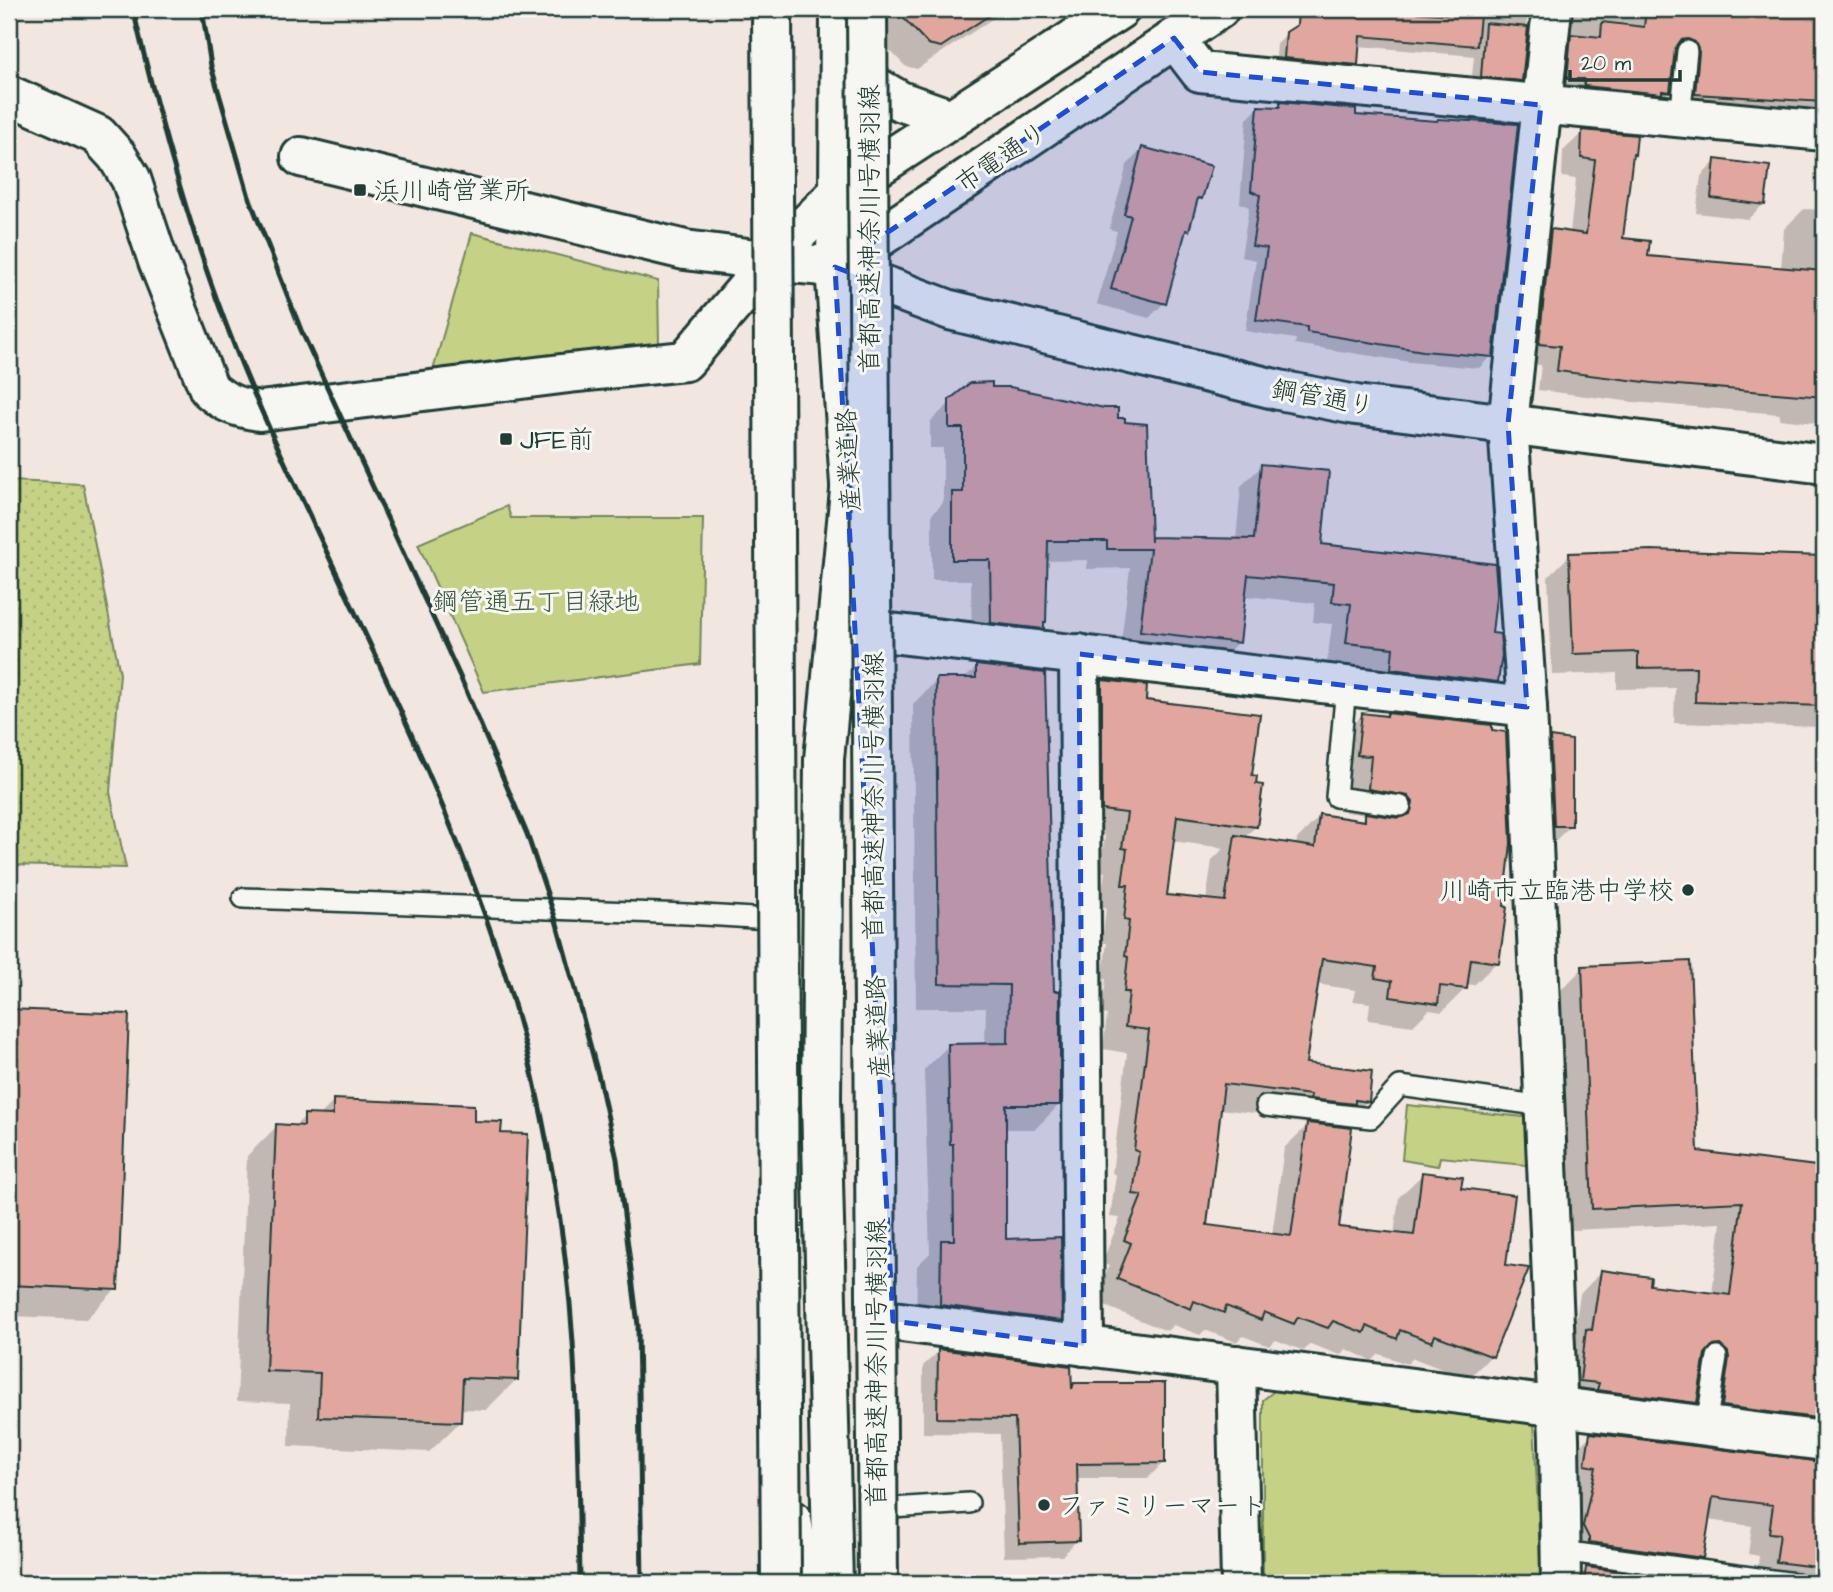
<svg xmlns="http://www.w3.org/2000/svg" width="1833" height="1592" font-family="'Architects Daughter','Klee One',sans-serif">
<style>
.grass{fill:url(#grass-dots);stroke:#72885c;stroke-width:2}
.park{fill:#c5d285;stroke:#72885c;stroke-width:2}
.shadow{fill:#0003;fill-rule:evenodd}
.building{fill:#e1a79f;stroke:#1f3d34;stroke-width:2}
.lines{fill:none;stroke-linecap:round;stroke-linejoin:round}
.service-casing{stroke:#1f3d34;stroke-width:24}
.minor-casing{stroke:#1f3d34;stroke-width:44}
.tertiary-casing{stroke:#1f3d34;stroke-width:44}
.primary-casing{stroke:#1f3d34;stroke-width:44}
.motorway-casing{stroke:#1f3d34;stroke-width:44}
.service{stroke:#f6f6f2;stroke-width:19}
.minor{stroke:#f6f6f2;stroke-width:38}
.tertiary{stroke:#f6f6f2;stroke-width:38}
.primary{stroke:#f6f6f2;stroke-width:38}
.motorway{stroke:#f6f6f2;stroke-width:38}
.rail{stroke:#1f3d34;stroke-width:5}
.motorway-bridge-casing{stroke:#1f3d34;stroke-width:44;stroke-linecap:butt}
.motorway-bridge{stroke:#f6f6f2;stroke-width:38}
.marked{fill:#1d4ed8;fill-opacity:0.2;stroke:#1d4ed8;stroke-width:5;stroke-dasharray:14 9;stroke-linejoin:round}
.poi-dot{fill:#1f3d34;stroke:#f6f6f2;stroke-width:2.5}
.labels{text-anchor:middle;stroke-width:6;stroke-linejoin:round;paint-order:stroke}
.street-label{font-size:26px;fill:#1f3d34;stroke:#f6f6f2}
.poi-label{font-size:26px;fill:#1f3d34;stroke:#f6f6f2;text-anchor:start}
.park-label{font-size:26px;fill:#405b44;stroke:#f6f6f2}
</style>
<defs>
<pattern id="grass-dots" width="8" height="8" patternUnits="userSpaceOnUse" patternTransform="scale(1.75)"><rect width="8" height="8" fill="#c5d285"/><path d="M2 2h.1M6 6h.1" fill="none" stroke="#a9b573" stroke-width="1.8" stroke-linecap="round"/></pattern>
</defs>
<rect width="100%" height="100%" fill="#f2e6e1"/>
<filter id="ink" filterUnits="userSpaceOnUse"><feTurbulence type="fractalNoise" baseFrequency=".0143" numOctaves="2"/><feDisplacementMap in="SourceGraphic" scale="14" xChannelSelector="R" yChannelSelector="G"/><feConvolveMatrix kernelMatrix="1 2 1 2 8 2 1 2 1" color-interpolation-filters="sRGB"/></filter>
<g filter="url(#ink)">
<!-- grass -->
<polygon class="grass" points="9,481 83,484 120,674 110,792 126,868 9,865"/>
<!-- park -->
<g class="park">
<polygon points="472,233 658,281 659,345 432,374"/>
<polygon points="507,506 511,518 703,518 700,664 484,692 418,544"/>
<polygon points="1407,1105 1535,1118 1537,1166 1440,1157 1438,1166 1402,1160"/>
<polygon points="1283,1384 1534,1420 1541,1583 1263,1583 1263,1400"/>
</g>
<!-- shadow -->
<g class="shadow">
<polygon points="878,9 1003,9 992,19 917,69 905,66 878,38"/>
<polygon points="1327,9 1414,11 1414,9 1528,9 1521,80 1511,90 1471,86 1474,56 1358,46 1357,64 1347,74 1275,68 1277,44 1287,33"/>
<polygon points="1561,9 1824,9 1824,113 1686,103 1685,51 1676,48 1674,49 1669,91 1659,101 1557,88"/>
<polygon points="1281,103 1354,116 1491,356 1479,368 1410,362 1295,344 1296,339 1245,331 1256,260 1241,257 1249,207 1240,203 1247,119 1259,107 1276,109"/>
<polygon points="1583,132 1633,154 1631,157 1621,240 1647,257 1781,269 1784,229 1804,209 1824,210 1824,424 1779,419 1780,414 1633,402 1538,390 1541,365 1520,363 1532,250 1551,231 1570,233 1576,179 1562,177 1563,151"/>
<polygon points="1142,149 1200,199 1194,205 1188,230 1182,235 1164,303 1149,318 1097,304 1117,231 1109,229 1127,165"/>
<polygon points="1716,161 1764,204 1748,219 1696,213 1701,176"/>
<polygon points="991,388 1116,420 1149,542 1152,539 1236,540 1241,486 1262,466 1320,545 1490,635 1496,681 1476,701 1372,689 1374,668 1327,663 1332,624 1313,622 1315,603 1245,596 1238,642 1218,663 1120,651 1130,568 1087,569 1088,560 1046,561 1045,621 1042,628 1022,648 972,643 971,580 932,580 932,514 943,503 943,448 930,448 930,422 951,402"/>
<polygon points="1651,551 1824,557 1824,727 1674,723 1675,688 1617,689 1617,673 1552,675 1548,577 1570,555"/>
<polygon points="977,667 1053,993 1059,1105 1035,1129 1004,1129 1004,1241 1060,1320 1036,1344 916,1328 917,1266 930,1253 924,1070 948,1046 985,1045 986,1008 916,1008 913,704 937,680 963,680"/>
<path d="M 1102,681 L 1144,702 L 1250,776 L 1256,826 L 1244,838 L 1296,846 L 1297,839 L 1320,816 L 1359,822 L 1366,815 L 1345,812 L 1349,779 L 1335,777 L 1339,738 L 1362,715 L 1385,717 L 1388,715 L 1497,962 L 1474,985 L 1466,984 L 1465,989 L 1442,1012 L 1429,1010 L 1413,1026 L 1368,1020 L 1370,1003 L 1353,1001 L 1355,990 L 1316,984 L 1304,1065 L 1367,1101 L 1344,1124 L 1333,1123 L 1329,1127 L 1337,1229 L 1394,1235 L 1399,1197 L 1423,1174 L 1459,1190 L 1491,1356 L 1468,1379 L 1413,1358 L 1407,1364 L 1379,1354 L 1372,1361 L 1346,1349 L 1340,1355 L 1310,1344 L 1304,1351 L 1276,1340 L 1269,1346 L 1243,1336 L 1236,1342 L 1205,1330 L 1200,1335 L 1173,1325 L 1167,1331 L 1095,1302 L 1109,1266 L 1102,1263 L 1120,1218 L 1110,1217 L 1116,1175 L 1112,1173 L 1127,1053 L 1103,1049 L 1107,1015 L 1102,1014 L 1106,979 L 1102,979 L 1107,943 L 1102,943 L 1106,908 L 1100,907 L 1105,872 L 1100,871 L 1105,835 L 1080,832 L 1079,705 ZM 1172,841 L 1224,848 L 1212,860 L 1206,901 L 1165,896 ZM 1219,1109 L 1289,1117 L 1288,1121 L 1309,1124 L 1284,1148 L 1272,1235 L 1205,1226 Z"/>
<polygon points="1551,739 1571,825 1555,841 1539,841 1536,754"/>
<polygon points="1583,968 1696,1153 1824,1169 1824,1463 1823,1455 1701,1427 1707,1374 1701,1369 1696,1402 1674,1424 1559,1402 1572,1346 1580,1294 1601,1272 1648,1286 1712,1294 1721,1223 1571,1230 1561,990"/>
<polygon points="9,1011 127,1015 116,1289 86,1319 9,1316"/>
<polygon points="334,1101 472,1122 517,1379 486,1410 460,1409 460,1422 429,1452 289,1446 290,1403 237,1401 247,1156 277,1126 294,1127 305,1116 319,1116"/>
<polygon points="939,1351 1070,1390 1075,1385 1163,1463 1148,1478 1075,1478 1077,1540 1062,1556 1004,1557 1000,1434 923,1433 923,1366"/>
<polygon points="1591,1435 1824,1464 1824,1583 1756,1583 1759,1556 1748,1554 1752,1526 1707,1520 1701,1557 1677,1581 1694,1583 1572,1583 1589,1567 1568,1564 1569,1457"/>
</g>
<!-- building -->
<g class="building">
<polygon points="895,9 999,9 941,47 928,44"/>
<polygon points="1298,9 1389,9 1389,11 1480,16 1477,46 1360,36 1358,65 1284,58 1286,32 1297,25"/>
<polygon points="1646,9 1759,9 1824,16 1824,102 1695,94 1699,52 1695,42 1688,39 1681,40 1675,49 1670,92 1662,91 1662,94 1584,86 1584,79 1567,79 1571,34 1601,37 1602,22 1644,27"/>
<polygon points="1485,23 1528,27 1522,81 1481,77"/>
<polygon points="1280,102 1356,109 1356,115 1437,121 1438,119 1518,124 1493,357 1423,351 1307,332 1307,327 1256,320 1267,248 1252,246 1260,195 1251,191 1258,106 1280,107"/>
<polygon points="1582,130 1637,135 1635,155 1633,154 1623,238 1650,241 1648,256 1824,271 1824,397 1653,383 1557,371 1560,346 1539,344 1551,229 1586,234 1595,160 1581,158"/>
<polygon points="1142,147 1212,166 1202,199 1198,198 1189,231 1186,230 1166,304 1111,289 1131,216 1124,214"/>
<polygon points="1715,159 1770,166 1765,205 1711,198"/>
<polygon points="992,382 992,387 1010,387 1104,408 1118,408 1118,418 1125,418 1125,422 1147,424 1151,542 1151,537 1254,539 1261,464 1329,471 1322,544 1495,564 1497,589 1492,633 1500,634 1502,655 1498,682 1391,669 1393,648 1346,643 1351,604 1332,602 1334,583 1248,575 1240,643 1140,631 1150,549 1107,549 1107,541 1048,541 1046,622 1044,622 1044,629 991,623 990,560 952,560 952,492 963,492 963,428 949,428 949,400 970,383"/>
<polygon points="1651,550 1824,556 1824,706 1695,702 1696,667 1638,668 1638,652 1573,654 1569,553"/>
<polygon points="976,665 1045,673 1054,991 1060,991 1060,1105 1006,1105 1006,1239 1061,1237 1062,1321 940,1305 941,1240 954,1240 953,1144 950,1144 948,1044 1008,1043 1009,985 939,984 936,678 976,678"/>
<polygon points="1102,680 1147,685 1146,700 1260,714 1252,775 1257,776 1256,784 1263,785 1257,827 1177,816 1167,895 1225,901 1235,835 1315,847 1319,814 1365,821 1365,813 1399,818 1410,814 1413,802 1408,796 1368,789 1371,756 1357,755 1362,713 1387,716 1387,713 1492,725 1492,730 1506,732 1511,843 1504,906 1507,907 1499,963 1471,959 1467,989 1440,986 1438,1004 1390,997 1392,981 1375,978 1377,967 1322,959 1306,1063 1372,1071 1369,1102 1355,1100 1355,1104 1310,1099 1311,1095 1224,1084 1207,1225 1291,1236 1307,1123 1352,1128 1339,1227 1414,1235 1422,1172 1463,1177 1461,1188 1515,1195 1506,1265 1529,1268 1493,1357 1435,1335 1432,1342 1400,1330 1397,1339 1367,1326 1364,1333 1333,1321 1328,1328 1298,1317 1294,1324 1264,1312 1261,1320 1226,1306 1224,1313 1194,1301 1191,1309 1117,1279 1131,1243 1124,1240 1142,1195 1133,1194 1139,1152 1134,1150 1149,1030 1125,1027 1129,992 1124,992 1128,957 1125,956 1129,921 1124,920 1128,885 1122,885 1127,849 1122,848 1127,813 1102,810"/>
<polygon points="1550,737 1572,740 1572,826 1554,826"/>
<polygon points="1690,961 1698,1151 1824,1167 1824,1419 1722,1406 1729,1358 1728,1352 1720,1345 1712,1346 1705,1354 1697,1403 1597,1390 1599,1383 1580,1381 1586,1329 1592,1330 1601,1270 1651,1277 1650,1285 1730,1295 1742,1202 1592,1209 1582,966"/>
<polygon points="9,1009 129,1014 118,1290 9,1285"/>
<polygon points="333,1099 474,1105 474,1121 502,1122 501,1133 528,1134 518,1380 463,1378 461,1422 318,1417 320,1373 266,1371 276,1124 304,1126 304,1114 333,1115"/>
<polygon points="938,1349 1071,1366 1072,1389 1074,1383 1165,1383 1165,1463 1077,1464 1079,1541 1019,1543 1015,1419 937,1418"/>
<polygon points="1590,1433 1824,1462 1824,1568 1776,1562 1780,1534 1769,1533 1773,1505 1713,1497 1703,1558 1589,1542 1589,1538 1583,1526 1596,1467 1585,1465"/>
<polygon points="1586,1567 1698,1582 1584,1583"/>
</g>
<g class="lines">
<!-- service casing -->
<g class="service-casing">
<g id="service">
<polyline points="1680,118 1687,51"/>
<polyline points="1346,686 1336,797 1401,806"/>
<polyline points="243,898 687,914 770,919"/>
<polyline points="1266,1106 1371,1118 1400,1086 1544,1106"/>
<polyline points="1706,1426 1717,1357"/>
<polyline points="892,1508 969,1503"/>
<polyline points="1562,1551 1795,1583"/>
</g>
</g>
<!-- minor casing -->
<g class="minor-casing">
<g id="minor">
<polyline points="1552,9 1508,424 1527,707 1559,1438 1561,1583"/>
<polyline points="1174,38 1200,72 1824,131"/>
<polyline points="848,58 871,84 900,101 951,119"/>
<polyline points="301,157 685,250 770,261"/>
<polyline points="856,629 1527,707"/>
<polyline points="1079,654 1084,1346"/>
<polyline points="893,1321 1824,1441"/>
<polyline points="1236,1365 1241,1583"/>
</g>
</g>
<!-- tertiary casing -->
<g class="tertiary-casing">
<g id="tertiary">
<path d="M 9,95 L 98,135 L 117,156 L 131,179 L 158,261 L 209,389 C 226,404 238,408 260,411 L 569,373 L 685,361 L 770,261 L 839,192 L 1120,9"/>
<polyline points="846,260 1219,9"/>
<polyline points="770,261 835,267 950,310 1279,390 1356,405 1824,464"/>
</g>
</g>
<!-- primary casing -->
<g class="primary-casing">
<polyline id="primary" points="840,9 839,192 835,267 852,513"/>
</g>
<!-- motorway casing -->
<g class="motorway-casing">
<g id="motorway">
<polyline points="792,1520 802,1583"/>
<polyline points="833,1583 821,1100 824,759 851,480"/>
</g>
</g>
<!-- service -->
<use href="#service" class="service"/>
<!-- minor -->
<use href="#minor" class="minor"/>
<!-- tertiary -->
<use href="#tertiary" class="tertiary"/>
<!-- primary -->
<use href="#primary" class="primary"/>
<!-- motorway -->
<use href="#motorway" class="motorway"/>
<!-- rail -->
<g class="rail">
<path d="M 133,9 C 160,124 192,240 236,350 C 261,415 292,477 321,540 C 387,680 455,820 503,968 C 540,1083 565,1221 573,1342 C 578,1422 579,1503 580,1583"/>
<polyline points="202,9 211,66 249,197 301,330 462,681 527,834 556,920 577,996 599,1078 617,1159 638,1325 642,1583"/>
</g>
<!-- motorway-bridge casing -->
<g class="motorway-bridge-casing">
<g id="motorway-bridge">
<polyline points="772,9 781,1583"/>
<polyline points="867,9 878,1583"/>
</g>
</g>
<!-- motorway-bridge -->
<use href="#motorway-bridge" class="motorway-bridge"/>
</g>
</g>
<!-- marked area -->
<path class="marked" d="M 1174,38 L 1200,72 L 1541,105 L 1508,424 L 1527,707 L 1079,654 L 1084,1346 L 893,1321 L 835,267 L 869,280 L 869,245 Z"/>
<!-- markers -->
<g class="poi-dot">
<rect x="353" y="183" width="14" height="14" rx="3.5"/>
<rect x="499" y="432" width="14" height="14" rx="3.5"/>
<circle cx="1688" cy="890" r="7"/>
<circle cx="1044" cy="1505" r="7"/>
</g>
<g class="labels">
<!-- street labels -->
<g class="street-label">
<text transform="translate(1001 157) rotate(-34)" y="9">市電通り</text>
<text transform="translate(869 229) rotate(-90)" y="9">首都高速神奈川1号横羽線</text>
<text transform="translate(1323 397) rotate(10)" y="9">鋼管通り</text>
<text transform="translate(848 460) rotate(-93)" y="9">産業道路</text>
<text transform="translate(873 796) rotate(-90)" y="9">首都高速神奈川1号横羽線</text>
<text transform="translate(877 1027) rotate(-93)" y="9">産業道路</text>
<text transform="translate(876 1363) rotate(-90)" y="9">首都高速神奈川1号横羽線</text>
</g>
<!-- poi labels -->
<g class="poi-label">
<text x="374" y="199">浜川崎営業所</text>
<text x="520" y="448">JFE前</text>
<text x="1674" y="899" text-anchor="end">川崎市立臨港中学校</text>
<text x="1058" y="1514">ファミリーマート</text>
</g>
<!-- park labels -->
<g class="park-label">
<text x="536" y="610">鋼管通五丁目緑地</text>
</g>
</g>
<!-- margin -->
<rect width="1833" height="1592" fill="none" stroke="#f6f6f2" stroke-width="35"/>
<rect x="18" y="18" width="1798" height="1557" fill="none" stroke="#1f3d34" stroke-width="2.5" filter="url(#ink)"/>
<!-- scale -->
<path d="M1570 70v10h110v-10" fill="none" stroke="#1f3d34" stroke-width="3.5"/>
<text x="1581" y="70" font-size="21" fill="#1f3d34" stroke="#f6f6f2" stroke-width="5" paint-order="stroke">20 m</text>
</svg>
